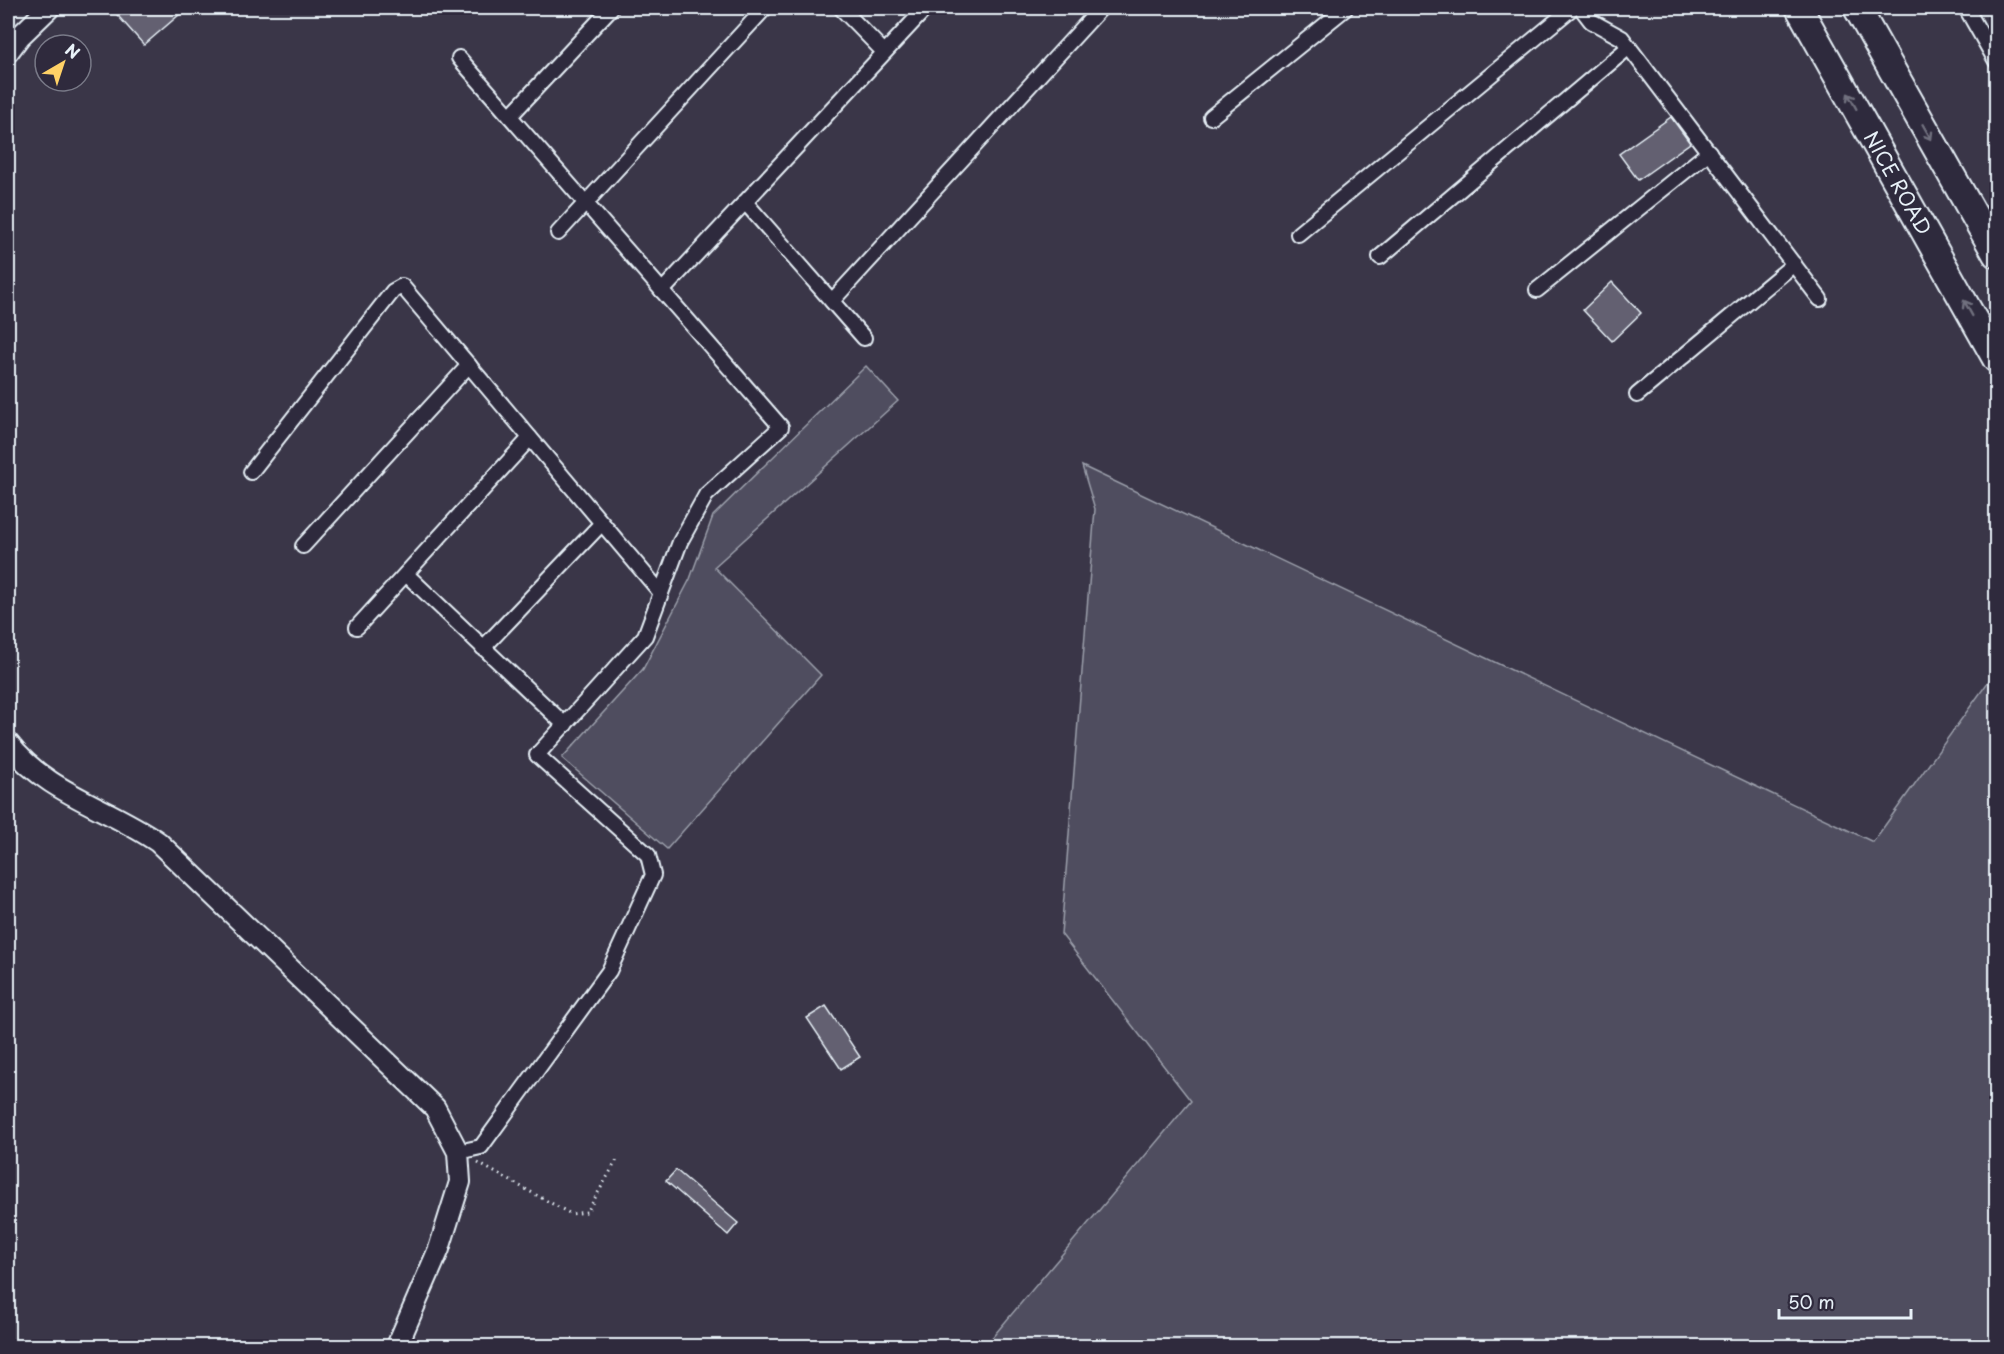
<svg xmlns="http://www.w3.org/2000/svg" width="2004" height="1354" font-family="'Playpen Sans',sans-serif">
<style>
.green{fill:#504e5f;stroke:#9ca0ac;stroke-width:1.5}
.building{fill:#636171;stroke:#e8f1f8;stroke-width:1.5}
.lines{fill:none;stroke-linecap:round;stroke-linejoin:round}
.street-casing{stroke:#e8f1f8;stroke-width:18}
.secondary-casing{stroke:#e8f1f8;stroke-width:24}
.highway-casing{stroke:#e8f1f8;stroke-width:30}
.path{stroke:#e8f1f8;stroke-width:3;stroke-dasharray:1.5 4.5;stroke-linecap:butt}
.street{stroke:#2f2a3d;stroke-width:14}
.secondary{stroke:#2f2a3d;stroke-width:20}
.highway{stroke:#2f2a3d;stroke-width:26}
.oneway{stroke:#70707e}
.labels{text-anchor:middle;stroke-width:5;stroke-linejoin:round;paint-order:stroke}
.street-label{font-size:20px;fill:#e8f1f8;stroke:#2f2a3d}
</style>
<rect width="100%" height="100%" fill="#3a3648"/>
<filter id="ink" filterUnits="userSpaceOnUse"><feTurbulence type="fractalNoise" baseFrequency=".0167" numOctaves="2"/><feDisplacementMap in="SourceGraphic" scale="12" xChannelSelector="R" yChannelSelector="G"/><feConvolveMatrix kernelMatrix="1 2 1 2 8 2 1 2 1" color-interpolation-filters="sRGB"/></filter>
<g filter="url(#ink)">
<!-- green -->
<g class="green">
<polygon points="866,366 898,401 714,567 821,675 667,849 562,758 643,669 690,579 713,516"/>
<polygon points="1082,466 1873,842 1996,671 1996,1346 985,1346 1191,1101 1061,934 1095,509"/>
</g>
<!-- building -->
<g class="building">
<polygon points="111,8 187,8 144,45"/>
<polygon points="1671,117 1690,143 1638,180 1619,154"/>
<polygon points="1612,282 1641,313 1612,341 1583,310"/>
<polygon points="826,1006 860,1057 841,1069 807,1018"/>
<polygon points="676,1170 738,1223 728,1235 666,1181"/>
</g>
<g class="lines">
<!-- street casing -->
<g class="street-casing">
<g id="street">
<polyline points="841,8 884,52"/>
<polyline points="1581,8 1591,21 1622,38 1820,299"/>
<polyline points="1966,8 1996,61"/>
<polyline points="510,116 611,8"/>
<polyline points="1211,117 1346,8"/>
<polyline points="745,202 864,338"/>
<polyline points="558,233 765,8"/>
<polyline points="1298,234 1572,8"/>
<polyline points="1380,257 1629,47"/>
<polyline points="1537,290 1709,152"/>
<polyline points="662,291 926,8"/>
<polyline points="832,301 1101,8"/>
<polyline points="1637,395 1794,264"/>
<polyline points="251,472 393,291 402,286 661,593"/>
<polyline points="303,546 469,365"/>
<polyline points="406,574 565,725"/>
<polyline points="357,627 530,438"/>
<polyline points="483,648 602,523"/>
<polyline points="458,1152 481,1147 609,971 653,875 648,855 537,755 645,636 680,542 706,495 781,427 459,58"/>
</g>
</g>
<!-- secondary casing -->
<g class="secondary-casing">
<g id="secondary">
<polyline points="8,52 20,36 49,8"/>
<path d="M 8,743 C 46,793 108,807 158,842 L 435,1108 L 458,1152 L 460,1182 L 439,1249 L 397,1346"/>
</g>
</g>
<!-- highway casing -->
<g class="highway-casing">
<g id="highway">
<path id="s1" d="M 1799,8 L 1996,359"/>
<polyline points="1857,8 1996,254"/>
</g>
</g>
<!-- path -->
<polyline class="path" points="478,1163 571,1214 587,1212 618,1158"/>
<!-- street -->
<use href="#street" class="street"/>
<!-- secondary -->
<use href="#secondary" class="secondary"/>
<!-- highway -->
<use href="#highway" class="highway"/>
</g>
<!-- one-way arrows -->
<defs><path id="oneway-shaft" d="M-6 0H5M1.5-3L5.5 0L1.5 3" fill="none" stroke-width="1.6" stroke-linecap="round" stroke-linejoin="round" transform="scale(1.5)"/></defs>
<g class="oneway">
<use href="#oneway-shaft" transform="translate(1852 101) rotate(-119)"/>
<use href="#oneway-shaft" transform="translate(1927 132) rotate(60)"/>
<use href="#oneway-shaft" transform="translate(1968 308) rotate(-119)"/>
</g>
</g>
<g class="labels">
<!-- street labels -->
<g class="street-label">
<text dy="7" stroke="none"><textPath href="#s1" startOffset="201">NICE ROAD</textPath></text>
</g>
</g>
<!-- margin -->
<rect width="2004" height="1354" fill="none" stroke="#2f2a3d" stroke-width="30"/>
<rect x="15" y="15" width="1974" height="1324" fill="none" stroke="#e8f1f8" stroke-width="2" filter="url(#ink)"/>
<!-- north arrow -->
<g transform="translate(63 63) rotate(39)"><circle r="28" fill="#2f2a3d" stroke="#797a88" stroke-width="1.5"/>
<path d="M0-4.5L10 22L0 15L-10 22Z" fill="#ffd166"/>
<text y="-9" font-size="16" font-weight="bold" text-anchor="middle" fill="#e8f1f8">N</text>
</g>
<!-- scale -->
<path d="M1779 1309v9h132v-9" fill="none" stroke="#e8f1f8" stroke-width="3"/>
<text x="1788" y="1309" font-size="18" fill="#e8f1f8" stroke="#2f2a3d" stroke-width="4.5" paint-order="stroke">50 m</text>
</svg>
